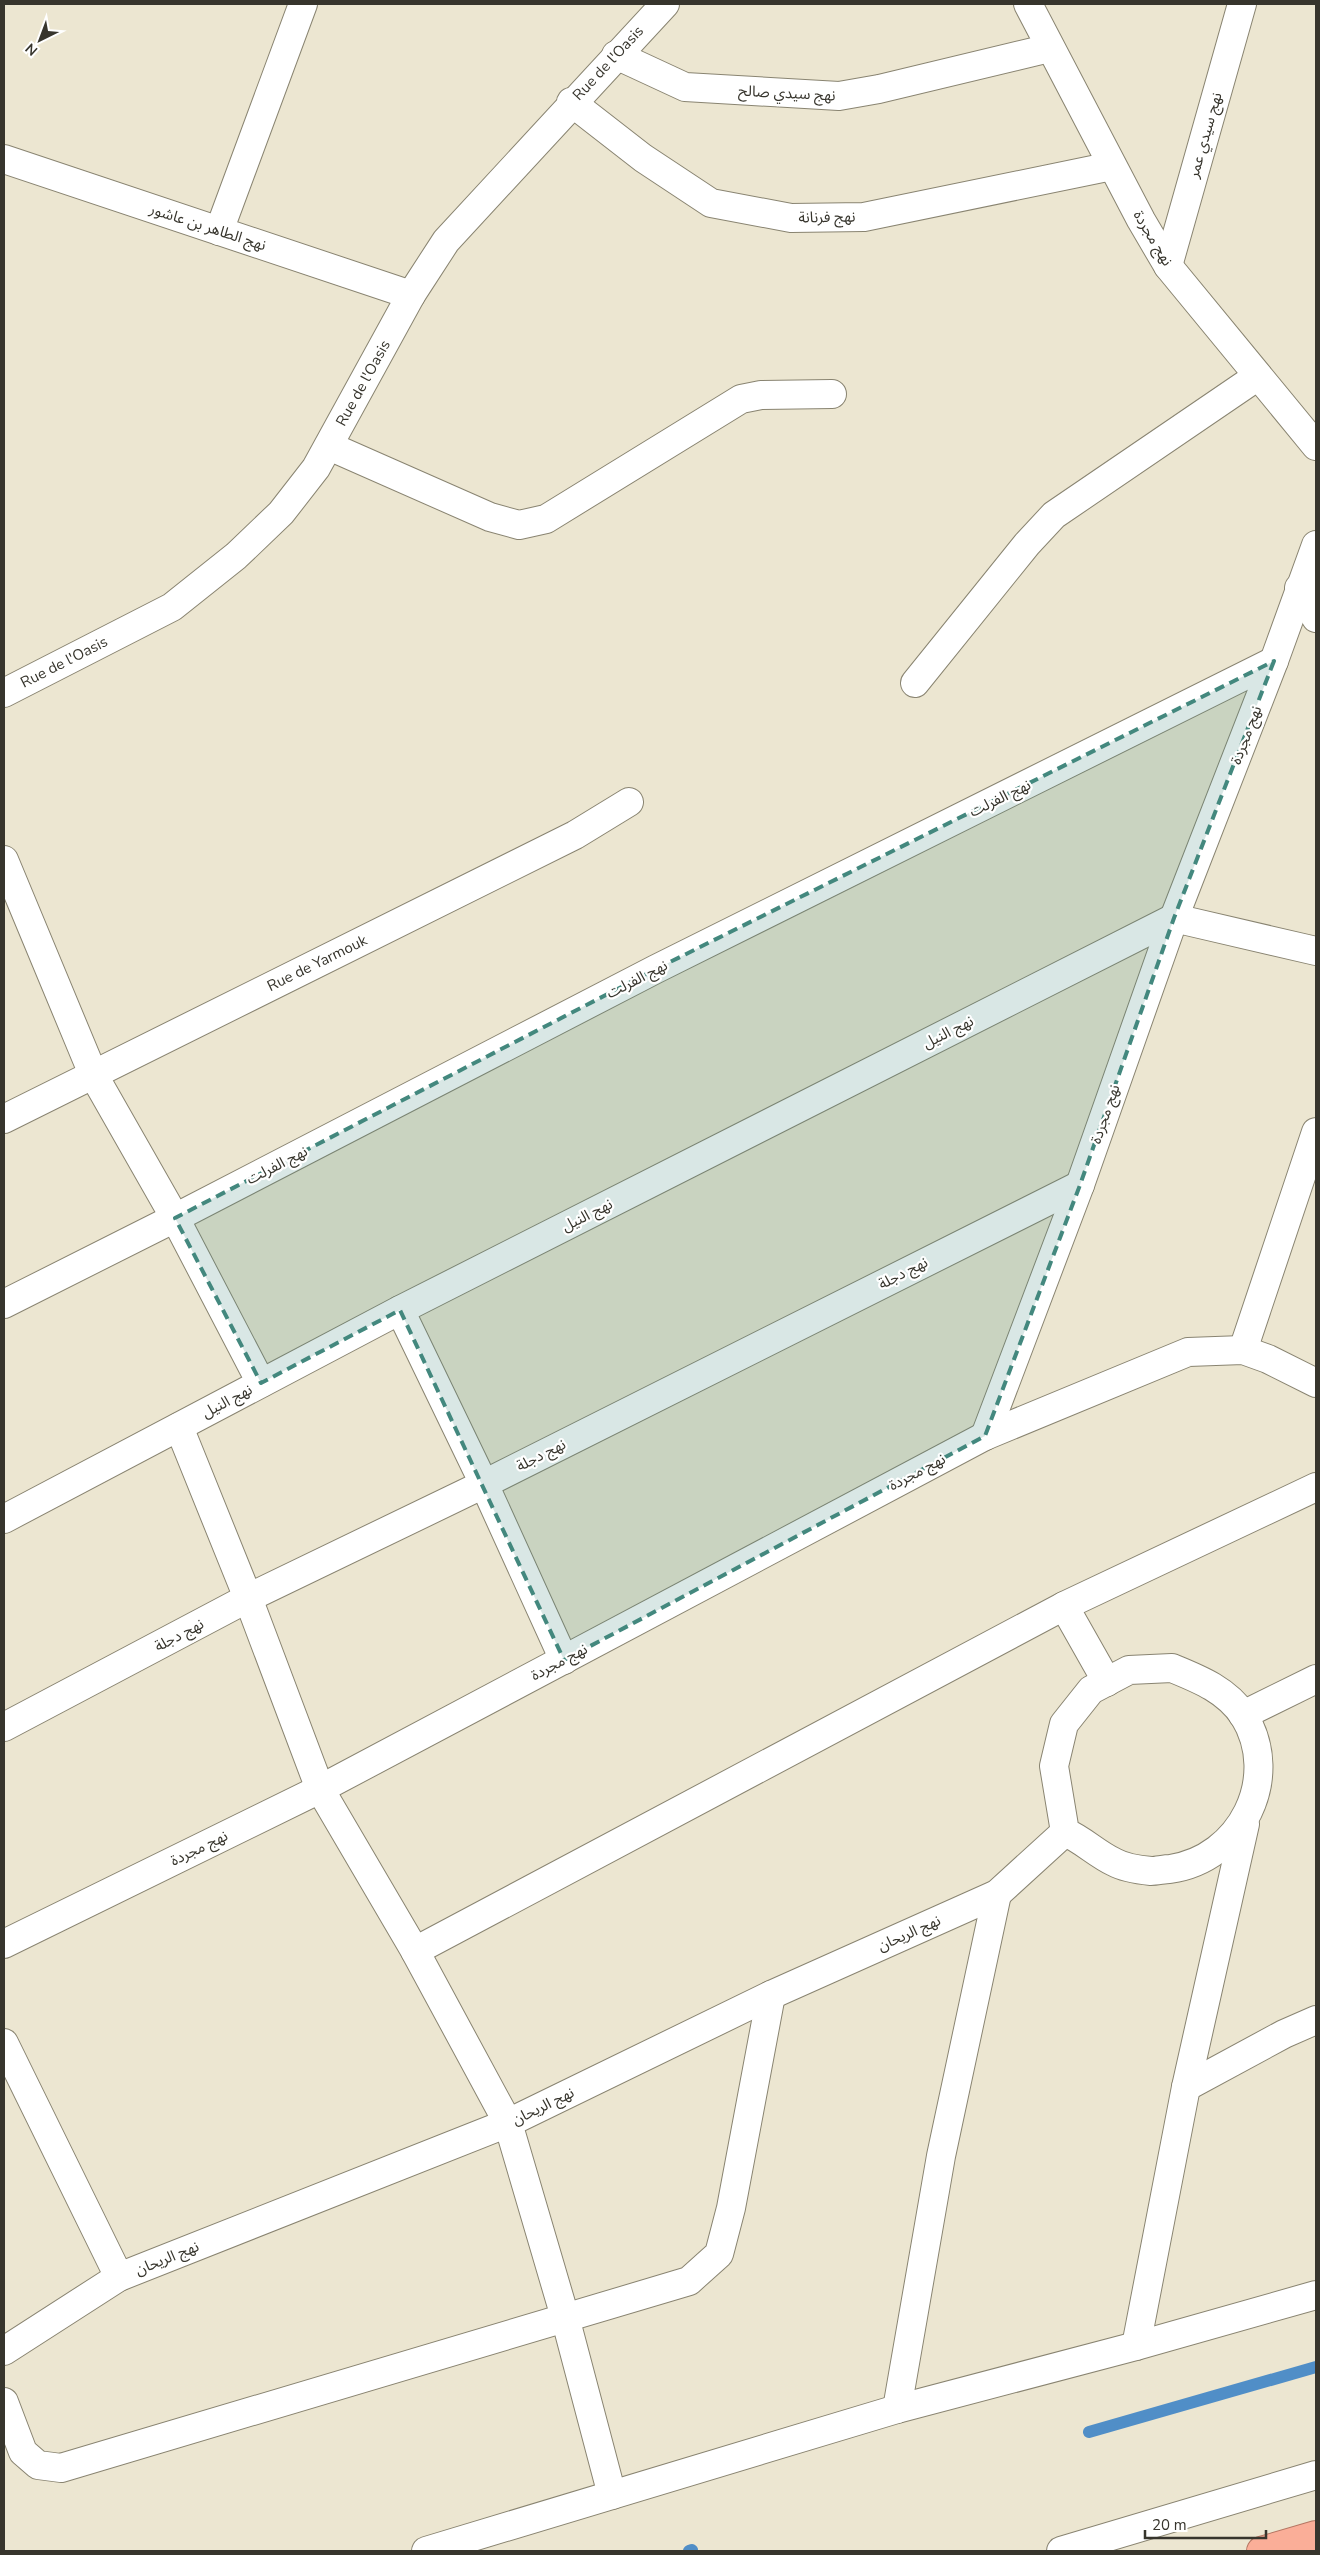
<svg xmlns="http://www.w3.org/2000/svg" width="1320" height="2555" font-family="'Nunito Sans','Noto Sans Arabic',sans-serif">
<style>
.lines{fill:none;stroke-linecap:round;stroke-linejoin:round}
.stream{stroke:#508ec7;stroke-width:12}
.minor-casing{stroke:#898471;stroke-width:30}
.tertiary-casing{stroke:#898471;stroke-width:30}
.trunk-casing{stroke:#b47662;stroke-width:30}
.minor{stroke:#fff;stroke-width:28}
.tertiary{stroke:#fff;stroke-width:28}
.trunk{stroke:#faae98;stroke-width:28}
.marked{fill:#43887e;fill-opacity:0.2;stroke:#43887e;stroke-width:4;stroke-dasharray:10 6;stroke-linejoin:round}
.labels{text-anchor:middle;stroke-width:4.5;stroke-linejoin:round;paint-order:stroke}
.street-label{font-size:15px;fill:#37352d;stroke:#fff}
</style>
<rect width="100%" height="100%" fill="#ece6d1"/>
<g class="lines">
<!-- stream -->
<g class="stream">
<polyline points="1089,2432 1316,2367"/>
<polyline points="689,2551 692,2550"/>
</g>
<!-- minor casing -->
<g class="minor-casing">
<g id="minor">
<polyline points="1028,4 1141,220 1168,266 1316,446"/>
<polyline points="616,55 685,87 839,96 879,89 1050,48"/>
<polyline points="571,102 643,158 711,203 791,218 864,217 1112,166"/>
<polyline points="4,159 411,295"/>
<polyline points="219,231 303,4"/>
<polyline points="1168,266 1242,4"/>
<polyline points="329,446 490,517 519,525 546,519 741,399 761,395 832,394"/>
<polyline points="1299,588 1316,618"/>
<polyline points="915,683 1027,544 1054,515 1258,376"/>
<polyline points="4,860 93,1074 175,1218 261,1383"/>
<polyline points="4,1119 575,835 629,802"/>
<polyline points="4,1304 175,1218 656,969 1274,661"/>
<polyline points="400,1310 484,1484 564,1660"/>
<polyline points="1243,1350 1316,1132"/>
<polyline points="179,1427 248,1598 320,1789 415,1951 508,2123 565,2317 612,2495"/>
<polyline points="985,1436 1080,1185 1174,918 1274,661 1316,545"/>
<polyline points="4,1519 400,1310 1174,918 1316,951"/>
<polyline points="1064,1606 1107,1682"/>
<path d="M 1172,1668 C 1199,1679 1227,1690 1244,1716 C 1282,1778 1241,1859 1170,1869 C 1164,1869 1157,1871 1151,1871 C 1140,1870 1123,1867 1114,1862 C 1097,1854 1083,1840 1065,1832 L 1054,1766 L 1064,1724 L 1091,1690 L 1129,1670 Z"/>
<polyline points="1243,1715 1316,1679"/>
<polyline points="4,1727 248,1598 484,1484 1080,1185"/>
<polyline points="4,1944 320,1789 985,1436 1188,1352 1243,1350 1268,1359 1316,1383"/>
<polyline points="415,1951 1064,1606 1316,1487"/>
<polyline points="4,2043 119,2277"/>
<polyline points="1186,2087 1284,2034 1316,2020"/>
<polyline points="1136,2346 1186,2087 1245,1824"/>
<polyline points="4,2351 119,2277 508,2123 771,1995 997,1894 1065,1832"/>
<polyline points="4,2402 23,2452 38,2465 61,2468 689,2281 719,2254 731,2208 771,1995"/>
<polyline points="897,2409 941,2156 997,1894"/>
<polyline points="426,2551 897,2409 1136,2346 1316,2295"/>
</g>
</g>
<!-- tertiary casing -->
<g class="tertiary-casing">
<g id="tertiary">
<polyline points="4,693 172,607 236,556 281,513 316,468 411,295 446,241 665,4"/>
<polyline points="1061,2551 1316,2475"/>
</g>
</g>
<!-- trunk casing -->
<g class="trunk-casing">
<polyline id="trunk" points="1261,2551 1316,2535"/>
</g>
<!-- minor -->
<use href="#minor" class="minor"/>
<!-- tertiary -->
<use href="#tertiary" class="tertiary"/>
<!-- trunk -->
<use href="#trunk" class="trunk"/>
</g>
<!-- marked area -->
<path class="marked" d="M 1274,661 L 1174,918 L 1080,1185 L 985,1436 L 564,1660 L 400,1310 L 261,1383 L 175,1218 L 656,969 Z"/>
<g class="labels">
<!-- street labels -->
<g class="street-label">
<text transform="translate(608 63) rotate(-47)" y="5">Rue de l'Oasis</text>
<text transform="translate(787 93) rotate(3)" y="5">نهج سيدي صالح</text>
<text transform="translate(1205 135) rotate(-74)" y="5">نهج سيدي عمر</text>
<text transform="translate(827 217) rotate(-1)" y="5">نهج فرنانة</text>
<text transform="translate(208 227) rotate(18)" y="5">نهج الطاهر بن عاشور</text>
<text transform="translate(1153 238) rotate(59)" y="5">نهج مجردة</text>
<text transform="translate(363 383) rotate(-61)" y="5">Rue de l'Oasis</text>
<text transform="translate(64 662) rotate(-27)" y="5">Rue de l'Oasis</text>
<text transform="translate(1246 735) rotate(-69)" y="5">نهج مجردة</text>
<text transform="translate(1000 798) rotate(-26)" y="5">نهج الفرلت</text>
<text transform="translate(317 963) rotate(-26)" y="5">Rue de Yarmouk</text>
<text transform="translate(637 979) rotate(-27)" y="5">نهج الفرلت</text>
<text transform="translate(948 1032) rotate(-27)" y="5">نهج النيل</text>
<text transform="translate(1105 1114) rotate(-71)" y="5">نهج مجردة</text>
<text transform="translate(277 1165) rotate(-27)" y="5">نهج الفرلت</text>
<text transform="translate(587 1215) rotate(-27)" y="5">نهج النيل</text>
<text transform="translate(903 1273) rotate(-27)" y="5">نهج دجلة</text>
<text transform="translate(227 1401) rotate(-28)" y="5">نهج النيل</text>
<text transform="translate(541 1455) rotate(-27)" y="5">نهج دجلة</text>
<text transform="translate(917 1472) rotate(-28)" y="5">نهج مجردة</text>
<text transform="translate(179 1635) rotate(-28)" y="5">نهج دجلة</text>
<text transform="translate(559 1662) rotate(-28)" y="5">نهج مجردة</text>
<text transform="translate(199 1848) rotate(-26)" y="5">نهج مجردة</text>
<text transform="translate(909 1933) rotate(-24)" y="5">نهج الريحان</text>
<text transform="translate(543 2106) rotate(-26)" y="5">نهج الريحان</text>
<text transform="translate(167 2258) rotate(-22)" y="5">نهج الريحان</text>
</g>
</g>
<!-- border -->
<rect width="1320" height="2555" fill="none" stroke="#37352d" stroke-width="10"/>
<!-- north arrow -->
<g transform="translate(40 40) rotate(222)" stroke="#ffffff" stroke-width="4" paint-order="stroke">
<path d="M0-4L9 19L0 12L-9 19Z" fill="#37352d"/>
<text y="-8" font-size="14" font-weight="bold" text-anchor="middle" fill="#37352d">N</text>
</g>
<!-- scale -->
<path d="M1145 2530v8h121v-8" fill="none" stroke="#37352d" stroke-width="2.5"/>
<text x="1152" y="2530" font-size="15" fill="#37352d" stroke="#ffffff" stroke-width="4" paint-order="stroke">20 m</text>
</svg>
